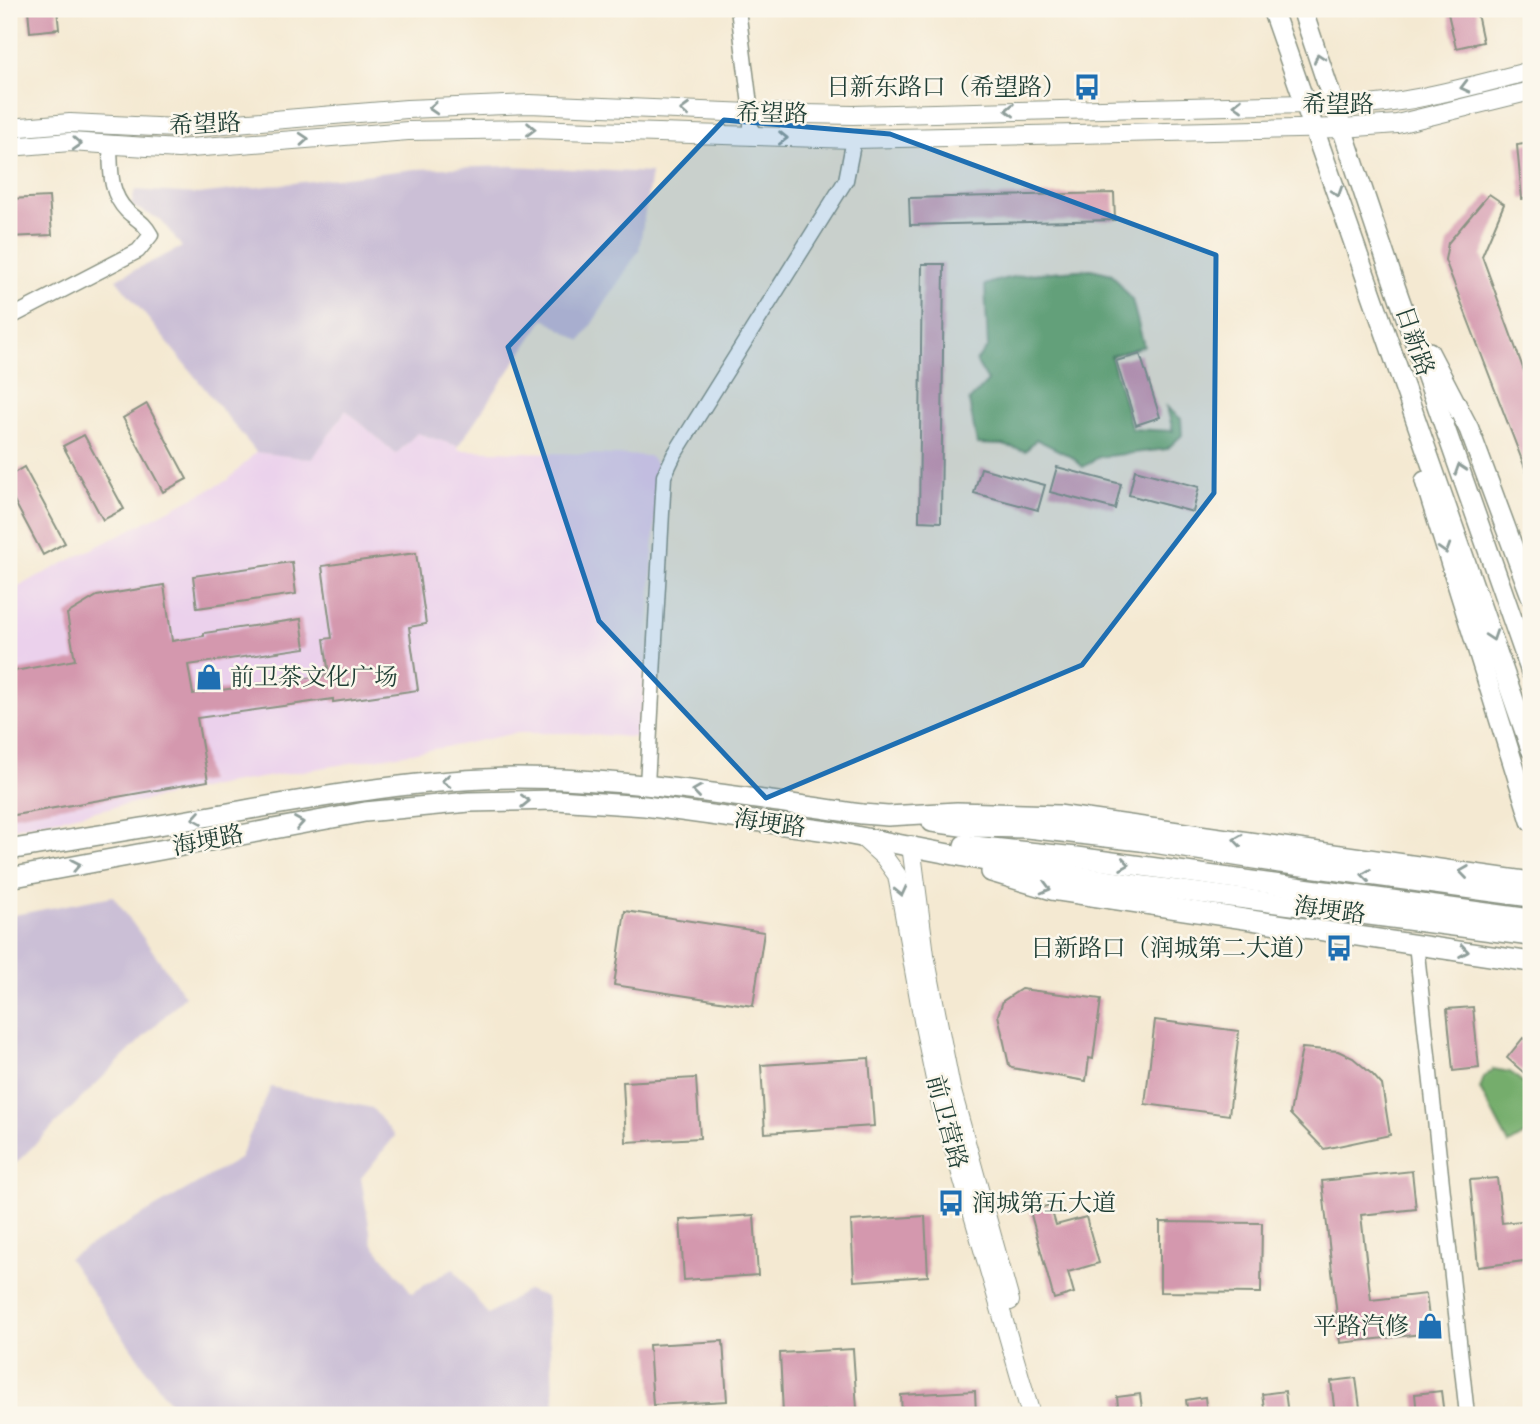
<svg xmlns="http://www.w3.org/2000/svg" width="1540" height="1424" font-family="'IM FELL Great Primer','Noto Serif SC',serif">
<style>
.built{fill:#ebd1ec}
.industrial{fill:#cbbfd6}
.forest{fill:#74ad6c;stroke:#4a7550;stroke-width:2}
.building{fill:#d498ae}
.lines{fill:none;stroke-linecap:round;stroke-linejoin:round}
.minor-casing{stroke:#8a9383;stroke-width:17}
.tertiary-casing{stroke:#8a9383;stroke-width:20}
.secondary-casing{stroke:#8a9383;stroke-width:22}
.minor{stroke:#fff;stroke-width:14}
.tertiary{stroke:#fff;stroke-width:18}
.secondary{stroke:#fff;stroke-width:19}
.oneway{stroke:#8f9e9a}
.marked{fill:#1f6fb2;fill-opacity:0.2;stroke:#1f6fb2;stroke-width:5;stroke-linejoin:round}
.labels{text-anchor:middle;stroke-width:5;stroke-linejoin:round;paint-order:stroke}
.poi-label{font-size:24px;fill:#1f3d34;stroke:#fbf7ec;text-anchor:end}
.street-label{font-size:24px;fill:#1f3d34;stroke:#fbf7ec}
</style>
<rect width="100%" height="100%" fill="#fbf7ec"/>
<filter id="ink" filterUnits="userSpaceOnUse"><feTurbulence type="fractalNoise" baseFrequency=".0143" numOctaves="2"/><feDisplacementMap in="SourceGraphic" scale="14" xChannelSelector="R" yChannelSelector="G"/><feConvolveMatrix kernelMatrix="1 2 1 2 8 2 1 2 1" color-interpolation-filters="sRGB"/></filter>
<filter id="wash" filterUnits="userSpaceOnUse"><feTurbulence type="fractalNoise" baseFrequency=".00686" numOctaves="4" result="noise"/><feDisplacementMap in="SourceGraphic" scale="28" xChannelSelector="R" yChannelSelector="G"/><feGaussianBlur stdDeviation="1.57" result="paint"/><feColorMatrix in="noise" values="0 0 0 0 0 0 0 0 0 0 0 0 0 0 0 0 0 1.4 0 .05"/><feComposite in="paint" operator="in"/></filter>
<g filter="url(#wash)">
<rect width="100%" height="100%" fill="#f4e9d2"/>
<!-- built -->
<polygon class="built" points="346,410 396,454 417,433 458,446 459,450 649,456 658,466 642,738 577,733 515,733 458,745 224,784 9,829 9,591 228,480 256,452 312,459"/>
<!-- industrial -->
<g class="industrial">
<polygon points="512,166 651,173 639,250 581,341 544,319 458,446 417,433 396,454 346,410 312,459 256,452 116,279 182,247 160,219 131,206 135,190 198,194 415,169"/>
<polygon points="113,896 185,996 9,1170 9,916"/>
<polygon points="271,1087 372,1108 395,1136 361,1178 372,1243 412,1293 453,1268 488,1315 527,1290 546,1297 555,1407 549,1415 178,1415 68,1258 239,1159"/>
</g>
<!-- forest -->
<g class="forest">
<path d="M 1091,269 L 1112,274 L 1132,300 L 1144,346 L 1111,356 L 1132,429 L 1173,431 L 1167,407 L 1181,419 L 1182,435 L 1167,449 L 1099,457 L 1083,467 L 1072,457 L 1036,439 L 1026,451 L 1002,445 L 977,444 L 969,401 L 988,381 L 976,361 L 988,347 L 985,285 C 1019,272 1055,272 1091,269 Z"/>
<polygon points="1493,1069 1510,1072 1531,1089 1531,1131 1509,1144 1480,1089 1484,1077"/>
</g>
<g id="blocks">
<!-- building -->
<g class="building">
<polygon points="28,9 57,9 59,29 30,32"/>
<polygon points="1447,9 1476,9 1483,42 1456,48"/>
<polygon points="1531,143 1531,198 1522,199 1517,145"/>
<polygon points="1114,193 1115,220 910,225 909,198"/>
<polygon points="1489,194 1504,204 1482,256 1531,390 1530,481 1445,260 1448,243"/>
<polygon points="49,197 52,235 9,237 9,199"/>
<polygon points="922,264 944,264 941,522 919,521"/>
<polygon points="1140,354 1160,417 1136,425 1116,361"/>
<polygon points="147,404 187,479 163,492 123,418"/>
<polygon points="84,435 124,509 103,520 63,446"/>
<polygon points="24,467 65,543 43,555 9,491 9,476"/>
<polygon points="1057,467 1121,484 1115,509 1050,492"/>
<polygon points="981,468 1045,485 1038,510 974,493"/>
<polygon points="1135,470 1199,487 1193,512 1129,495"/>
<polygon points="416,553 426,624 409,627 418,690 333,702 333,699 197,718 208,781 9,816 9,672 75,660 67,614 97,596 164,585 172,641 204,636 204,633 301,619 305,648 188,665 193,694 329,675 324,639 332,638 322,566"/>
<polygon points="292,562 296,594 197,608 193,576"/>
<polygon points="625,911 764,932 753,1006 614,985"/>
<polygon points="1021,989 1101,999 1093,1059 1089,1058 1086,1081 1012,1068 1009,1065 998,1015 1003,1001"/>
<polygon points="1473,1007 1479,1068 1453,1071 1447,1009"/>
<polygon points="1155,1020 1239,1031 1229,1115 1145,1104"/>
<polygon points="1523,1038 1531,1045 1531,1079 1507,1058"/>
<polygon points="1302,1048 1338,1051 1353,1058 1373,1075 1382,1085 1390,1135 1324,1149 1290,1114"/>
<polygon points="869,1058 874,1126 765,1133 761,1065"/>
<polygon points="696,1078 700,1138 626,1142 623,1082"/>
<polygon points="1412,1171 1416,1209 1361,1215 1371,1300 1426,1294 1431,1333 1340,1343 1322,1181"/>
<polygon points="1497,1178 1502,1223 1531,1220 1531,1260 1478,1267 1470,1180"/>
<polygon points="1050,1205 1056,1225 1086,1217 1099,1263 1068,1272 1074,1293 1054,1299 1030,1211"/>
<polygon points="754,1215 758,1275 684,1280 680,1220"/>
<polygon points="925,1216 928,1276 854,1281 851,1221"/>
<polygon points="1160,1222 1262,1223 1261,1293 1160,1292"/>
<polygon points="723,1341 727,1401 653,1405 649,1345"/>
<polygon points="853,1349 857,1409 783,1413 780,1353"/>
<polygon points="1356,1378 1361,1415 1335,1415 1331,1381"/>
<polygon points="975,1391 976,1415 902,1415 901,1395"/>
<polygon points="1285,1391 1288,1415 1265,1415 1262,1394"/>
<polygon points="1441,1391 1444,1415 1417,1415 1415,1394"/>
<polygon points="1140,1394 1143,1415 1119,1415 1117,1397"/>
<polygon points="1205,1397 1207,1415 1188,1415 1186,1400"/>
</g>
</g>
</g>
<g filter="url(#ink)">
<use href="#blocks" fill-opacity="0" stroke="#8a9383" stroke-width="2"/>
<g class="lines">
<!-- minor casing -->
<g class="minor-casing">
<g id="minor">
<polyline points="738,9 751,113 751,137"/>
<path d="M 9,318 L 138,251 L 151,235 C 144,222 137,220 127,211 C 109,193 111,170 110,146"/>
<polyline points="647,785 664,476 674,455 846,180 854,139"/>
<polyline points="1416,944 1467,1415"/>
</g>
</g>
<!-- tertiary casing -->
<g class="tertiary-casing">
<g id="tertiary">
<path d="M 9,128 L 70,123 L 177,128 L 407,109 L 529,104 L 751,113 L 853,115 L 1306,104 C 1383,113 1457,89 1531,71"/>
<polyline points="9,147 70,142 178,149 408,131 529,129 854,139 1343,128 1397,124 1531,91"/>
<polyline points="862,837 884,857 897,875 924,1026 938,1094 1031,1415"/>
<polyline points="911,845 925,955 951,1088 1010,1301"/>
</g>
</g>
<!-- secondary casing -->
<g class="secondary-casing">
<g id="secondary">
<polyline points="1272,9 1531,749"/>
<polyline points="1302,9 1395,286 1531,672"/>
<polyline points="1429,352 1469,429 1531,596"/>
<polyline points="1425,481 1531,821"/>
<polyline points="932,822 968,827 1027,828 1141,841 1280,863 1531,897"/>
<polyline points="964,845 1076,857 1531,919"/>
<path d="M 9,850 C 80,838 151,827 222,814 C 320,797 417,779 516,778 C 632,778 747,798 862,814 L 888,816 L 957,812 L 1058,815 L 1531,882"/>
<polyline points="991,872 1052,890 1531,962"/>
<polyline points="9,878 365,812 469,802 557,800 645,806 835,832 1001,864 1137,885 1531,936"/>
</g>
</g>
<!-- minor -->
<use href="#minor" class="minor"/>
<!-- tertiary -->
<use href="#tertiary" class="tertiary"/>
<!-- secondary -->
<use href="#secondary" class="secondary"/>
</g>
<!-- one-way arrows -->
<defs><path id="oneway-chevron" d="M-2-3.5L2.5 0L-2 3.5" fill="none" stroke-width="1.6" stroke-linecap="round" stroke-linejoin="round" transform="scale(1.75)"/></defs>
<g class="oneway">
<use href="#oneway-chevron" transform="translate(1319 58) rotate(-109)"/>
<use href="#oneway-chevron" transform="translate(1465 87) rotate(166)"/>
<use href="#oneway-chevron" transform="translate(1238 105) rotate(179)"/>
<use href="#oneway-chevron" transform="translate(433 108) rotate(177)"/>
<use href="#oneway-chevron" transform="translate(685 110) rotate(-178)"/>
<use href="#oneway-chevron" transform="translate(1010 110) rotate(179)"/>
<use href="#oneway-chevron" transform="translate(531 129) rotate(1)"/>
<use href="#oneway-chevron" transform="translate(783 138) rotate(1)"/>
<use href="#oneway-chevron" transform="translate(304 139) rotate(-4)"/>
<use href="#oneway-chevron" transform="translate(77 144) rotate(3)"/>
<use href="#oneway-chevron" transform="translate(1337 192) rotate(71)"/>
<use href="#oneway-chevron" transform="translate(1460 469) rotate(-109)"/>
<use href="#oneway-chevron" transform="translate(1445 549) rotate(73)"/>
<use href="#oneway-chevron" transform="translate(1492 636) rotate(71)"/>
<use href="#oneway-chevron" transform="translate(446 781) rotate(176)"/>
<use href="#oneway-chevron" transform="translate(697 791) rotate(-172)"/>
<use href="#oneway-chevron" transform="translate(525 801) rotate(-1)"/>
<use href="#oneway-chevron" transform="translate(197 818) rotate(171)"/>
<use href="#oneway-chevron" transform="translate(299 823) rotate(-10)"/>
<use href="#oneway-chevron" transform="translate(1238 840) rotate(-172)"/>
<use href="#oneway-chevron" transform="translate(1125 864) rotate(8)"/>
<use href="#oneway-chevron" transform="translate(76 865) rotate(-11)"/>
<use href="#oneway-chevron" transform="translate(1464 872) rotate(-172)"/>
<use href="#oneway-chevron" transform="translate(1366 875) rotate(-172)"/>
<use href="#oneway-chevron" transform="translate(1046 888) rotate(15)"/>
<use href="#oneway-chevron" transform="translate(901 891) rotate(77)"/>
<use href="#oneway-chevron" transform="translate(1464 951) rotate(9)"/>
</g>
</g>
<!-- marked area -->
<path class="marked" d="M 724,120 L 890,134 L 1216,255 L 1214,493 L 1082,665 L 766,798 L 599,621 L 508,347 Z"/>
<!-- icons -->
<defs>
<g id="bus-bare" transform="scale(2.1)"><path d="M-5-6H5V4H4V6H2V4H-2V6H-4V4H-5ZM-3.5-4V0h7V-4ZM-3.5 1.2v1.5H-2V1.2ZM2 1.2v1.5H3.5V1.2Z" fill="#1f6fb2" stroke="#fbf7ec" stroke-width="2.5" paint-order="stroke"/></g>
<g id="shop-bare" transform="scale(2.1)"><path d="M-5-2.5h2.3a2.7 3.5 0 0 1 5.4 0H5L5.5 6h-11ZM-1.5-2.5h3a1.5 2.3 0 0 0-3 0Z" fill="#1f6fb2" stroke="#fbf7ec" stroke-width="2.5" paint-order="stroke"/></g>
</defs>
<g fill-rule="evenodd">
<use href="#bus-bare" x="1087" y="87"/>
<use href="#shop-bare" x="209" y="677"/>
<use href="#bus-bare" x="1339" y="948"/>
<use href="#bus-bare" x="951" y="1203"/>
<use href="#shop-bare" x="1430" y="1326"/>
</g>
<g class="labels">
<!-- poi labels -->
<g class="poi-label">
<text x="1066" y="95">日新东路口（希望路）</text>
<text x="230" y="685" text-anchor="start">前卫茶文化广场</text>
<text x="1318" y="956">日新路口（润城第二大道）</text>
<text x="972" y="1211" text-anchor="start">润城第五大道</text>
<text x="1409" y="1334">平路汽修</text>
</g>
<!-- street labels -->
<g class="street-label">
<text x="1338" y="112">希望路</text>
<text transform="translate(772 113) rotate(1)" y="8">希望路</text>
<text transform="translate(205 124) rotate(-3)" y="8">希望路</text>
<text transform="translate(1415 341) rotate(71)" y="8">日新路</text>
<text transform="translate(770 823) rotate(8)" y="8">海埂路</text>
<text transform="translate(208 840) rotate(-11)" y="8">海埂路</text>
<text transform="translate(1330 910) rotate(7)" y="8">海埂路</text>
<text transform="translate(947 1122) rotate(75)" y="8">前卫营路</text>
</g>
</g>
<!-- margin -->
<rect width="1540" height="1424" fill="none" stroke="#fbf7ec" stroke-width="35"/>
</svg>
